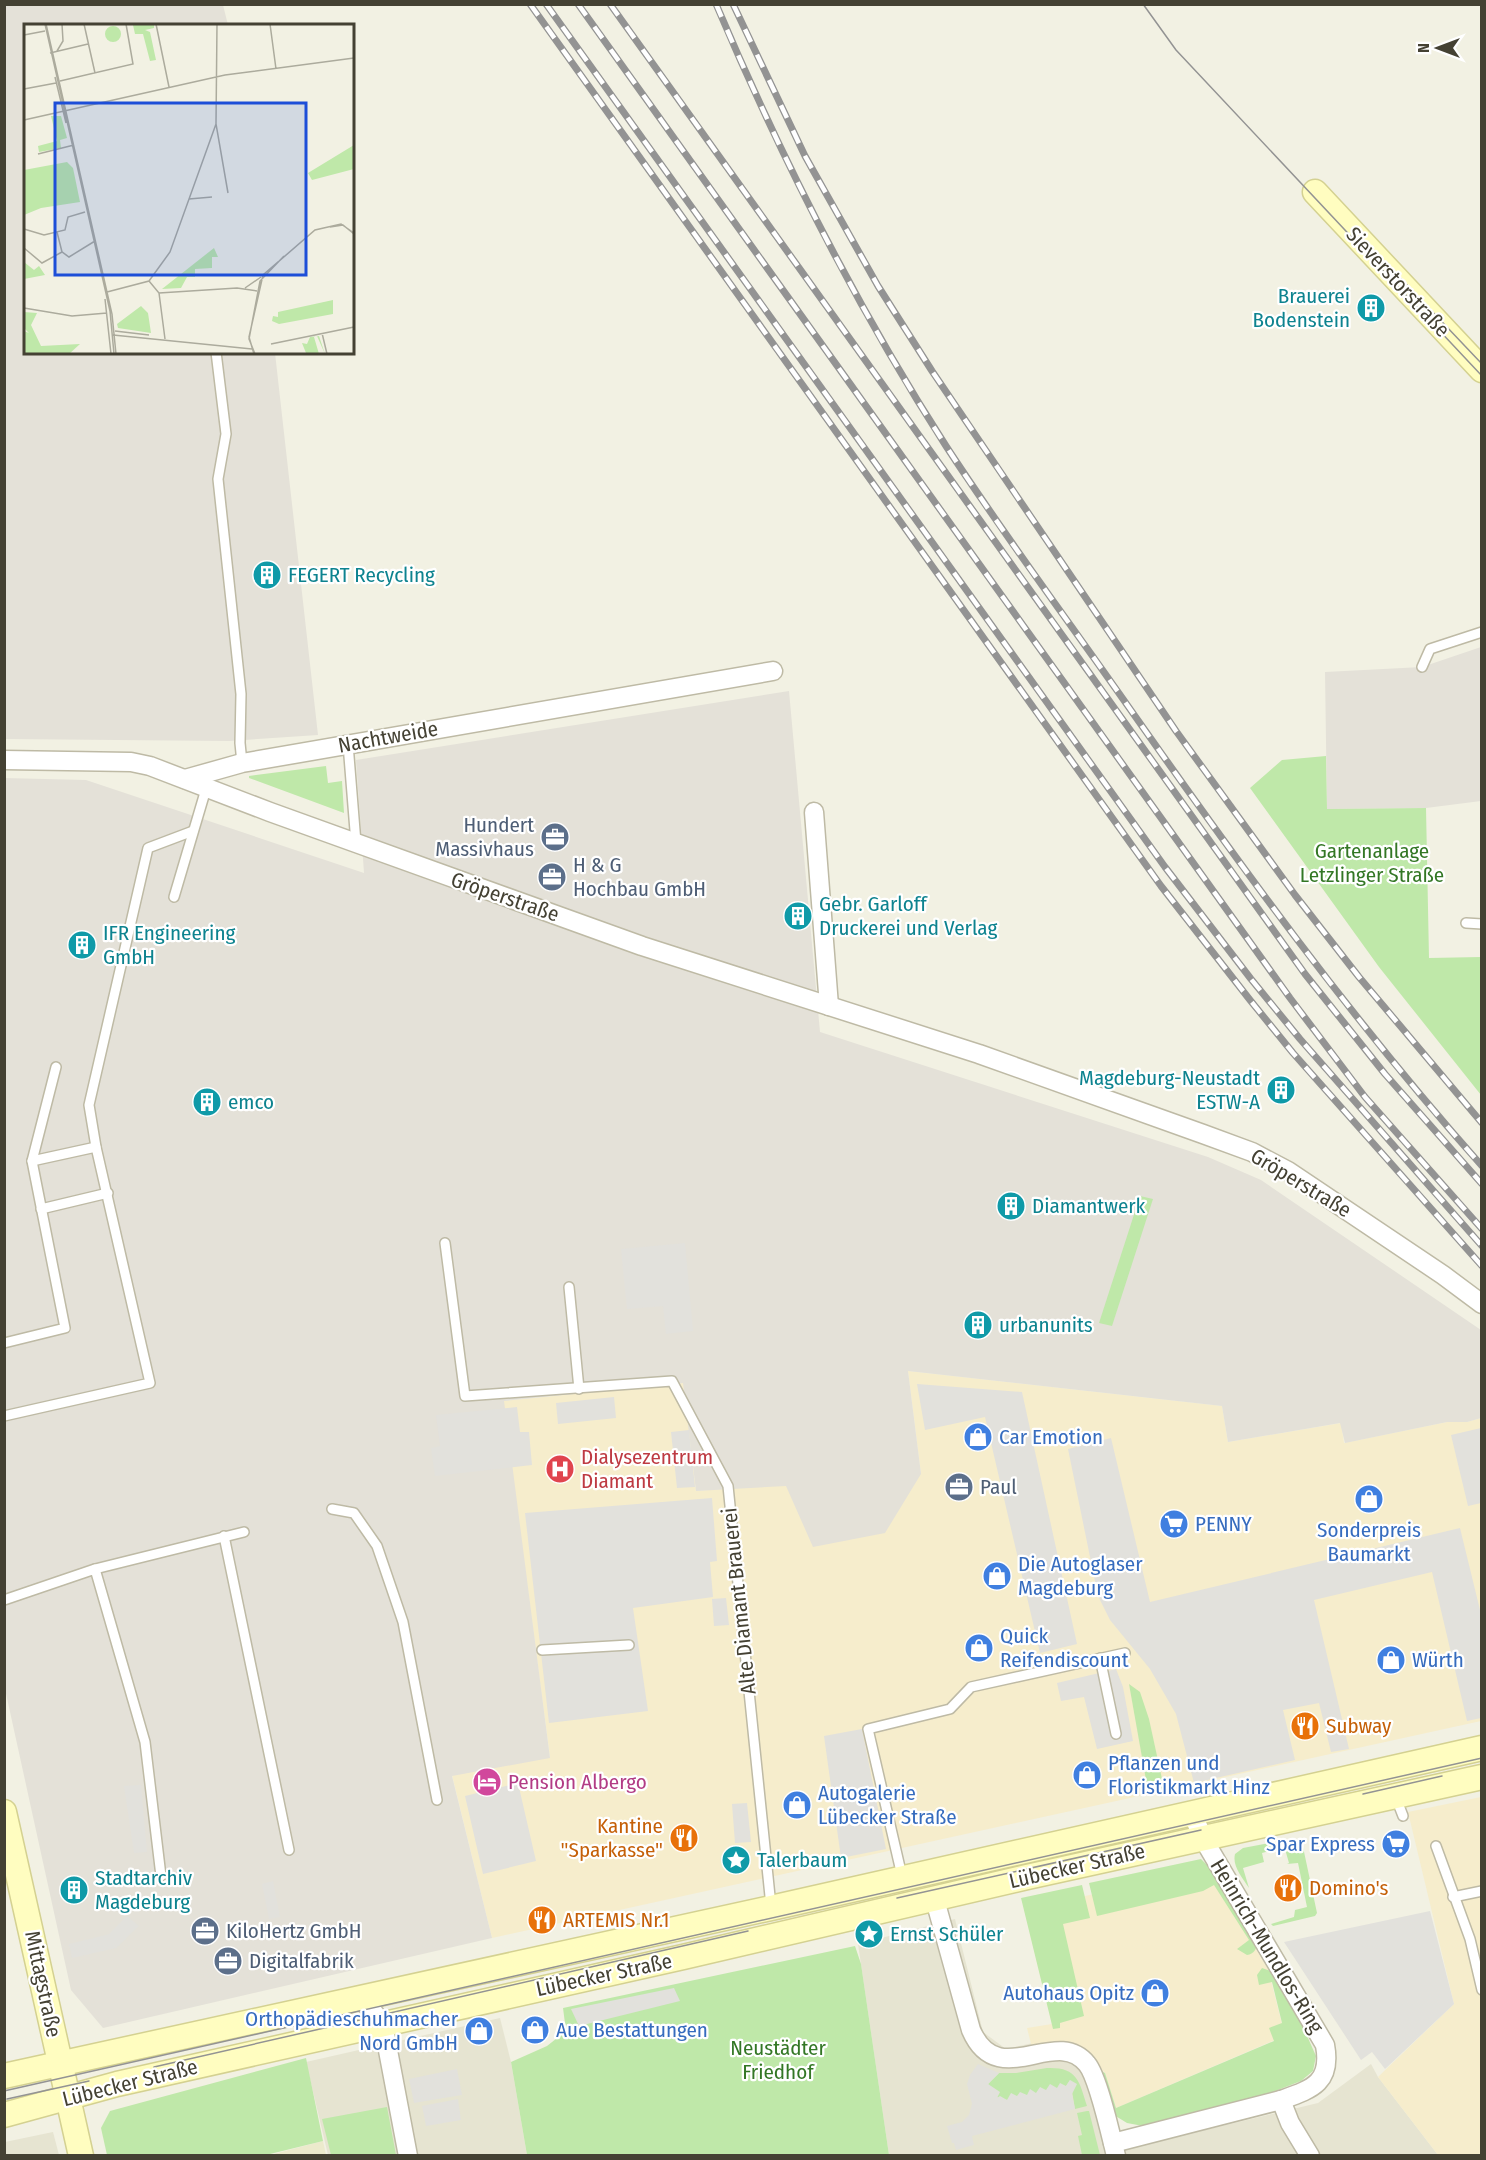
<svg xmlns="http://www.w3.org/2000/svg" width="1486" height="2160" font-family="'Fira Sans Condensed',sans-serif">
<style>
.residential{fill:#e6e4d1}
.commercial{fill:#f6edcc}
.industrial{fill:#e4e1d8}
.education{fill:#eceacc}
.green{fill:#bfe8a9}
.parking{fill:#e2e1dc}
.lines{fill:none;stroke-linecap:round;stroke-linejoin:round}
.lane-casing{stroke:#bebaa5;stroke-width:12}
.street-casing{stroke:#bebaa5;stroke-width:21}
.secondary-casing{stroke:#d4d191;stroke-width:27}
.lane{stroke:#fff;stroke-width:9}
.street{stroke:#fff;stroke-width:18}
.secondary{stroke:#fffdc0;stroke-width:24}
.tram{stroke:#939393;stroke-width:1.5}
.rail-casing{stroke:#939393;stroke-width:7}
.rail{stroke:#fff;stroke-width:4.5;stroke-dasharray:14;stroke-linecap:butt}
.labels{text-anchor:middle;stroke-width:4.5;stroke-linejoin:round;paint-order:stroke}
.street-label{font-size:21px;fill:#444133;stroke:#fff}
.culture-label{font-size:21px;fill:#0d838f;stroke:#fff;text-anchor:start}
.service-label{font-size:21px;fill:#4e5e75;stroke:#fff;text-anchor:start}
.park-label{font-size:21px;fill:#337725;stroke:#fff}
.shop-label{font-size:21px;fill:#366cbe;stroke:#fff;text-anchor:start}
.health-label{font-size:21px;fill:#be3a42;stroke:#fff;text-anchor:start}
.food-label{font-size:21px;fill:#c56008;stroke:#fff;text-anchor:start}
.hotel-label{font-size:21px;fill:#b23c85;stroke:#fff;text-anchor:start}
.inset-road{fill:none;stroke:#acab9d;stroke-width:1.5}
.view{fill:#1d4ed8;fill-opacity:0.15;stroke:#1d4ed8;stroke-width:3}
.inset-edge{fill:none;stroke:#444133;stroke-width:3}
</style>
<rect width="100%" height="100%" fill="#f2f1e3"/>
<!-- residential -->
<g class="residential">
<polygon points="955,1919 983,2032 1006,2049 1064,2036 1121,2150 1318,2103 1371,2064 1378,2077 1438,2155 889,2155 858,1944"/>
<polygon points="500,2018 511,2062 527,2155 328,2155 306,2062"/>
<polygon points="53,2132 59,2155 5,2155 5,2142"/>
</g>
<!-- commercial -->
<g class="commercial">
<polygon points="908,1371 1222,1406 1228,1442 1341,1423 1344,1443 1447,1422 1467,1422 1481,1418 1481,1721 492,1938 452,1775 550,1757 503,1401 684,1383 696,1491 921,1474"/>
<polygon points="1481,1797 1481,2155 1438,2155 1378,2077 1454,2004 1408,1812"/>
<polygon points="1207,1870 1268,1969 1282,2024 1275,2040 1116,2108 1105,2073 1076,2048 1032,2048 1027,2028 1052,2024 1024,1909"/>
</g>
<!-- industrial -->
<g class="industrial">
<polygon points="5,5 223,5 228,25 26,26 26,352 275,353 318,735 229,741 5,739"/>
<polygon points="1481,647 1481,801 1426,808 1327,809 1325,672 1422,667"/>
<polygon points="789,691 820,1032 1208,1157 1261,1180 1481,1330 1481,1418 1467,1422 1447,1422 1345,1443 1340,1423 1228,1442 1222,1406 908,1371 921,1474 885,1533 813,1547 786,1486 696,1491 683,1383 504,1401 550,1758 452,1776 492,1938 103,2028 71,1990 5,1689 4,778 86,780 364,873 356,760"/>
</g>
<!-- education -->
<polygon class="education" points="323,2141 326,2155 266,2156"/>
<!-- green -->
<g class="green">
<polygon points="1326,756 1327,809 1426,808 1429,958 1481,957 1481,1095 1379,967 1250,788 1282,760"/>
<polygon points="326,766 328,783 342,781 344,813 249,778 249,776"/>
<polygon points="1140,1196 1153,1199 1112,1326 1099,1323"/>
<polygon points="1129,1684 1140,1692 1149,1719 1164,1788 1148,1791"/>
<polygon points="1290,1839 1303,1847 1317,1913 1315,1916 1273,1926 1271,1924 1294,1917 1295,1910 1307,1907 1298,1863 1287,1864 1289,1863 1283,1842"/>
<path d="M 1274,1842 L 1276,1849 L 1262,1853 L 1264,1862 L 1243,1868 L 1249,1888 C 1242,1877 1232,1866 1235,1854 L 1243,1848 Z"/>
<path d="M 1201,1859 L 1209,1867 L 1257,1942 C 1257,1949 1254,1954 1247,1955 L 1237,1949 L 1249,1940 L 1214,1885 L 1203,1891 L 1097,1916 L 1089,1883 Z"/>
<polygon points="1082,1885 1090,1918 1063,1924 1084,2016 1060,2023 1060,2028 1053,2029 1021,1898"/>
<polygon points="855,1946 861,1964 889,2155 527,2155 511,2062 547,2046 566,2031 563,2008"/>
<polygon points="1262,1968 1276,1973 1288,1993 1316,2056 1313,2071 1301,2081 1252,2100 1143,2126 1127,2123 1114,2115 1101,2071 1105,2073 1116,2108 1274,2041 1269,2028 1282,2023 1272,1982 1259,1985 1257,1975"/>
<polygon points="306,2058 323,2141 266,2155 107,2155 101,2128 110,2111"/>
<path d="M 1047,2068 C 1077,2067 1079,2080 1087,2106 L 1075,2109 L 1070,2080 L 1066,2086 L 1007,2100 L 997,2097 L 988,2084 L 999,2073 L 1016,2073 Z"/>
<polygon points="387,2107 396,2155 331,2155 322,2119"/>
<polygon points="1087,2111 1089,2111 1100,2155 1082,2155 1078,2136 1082,2135 1077,2113"/>
</g>
<!-- parking -->
<g class="parking">
<polygon points="685,1243 693,1331 666,1334 663,1306 627,1309 621,1249"/>
<polygon points="917,1384 1022,1392 1077,1644 1040,1653 985,1417 925,1430"/>
<polygon points="614,1397 616,1418 558,1424 556,1403"/>
<polygon points="517,1407 520,1432 529,1432 532,1465 435,1476 431,1448 440,1446 436,1415"/>
<polygon points="1481,1428 1481,1503 1468,1506 1451,1435"/>
<polygon points="689,1430 695,1487 677,1488 671,1432"/>
<polygon points="1111,1438 1150,1602 1460,1528 1481,1614 1481,1718 1467,1721 1432,1572 1314,1600 1349,1749 1331,1752 1319,1703 1283,1710 1295,1760 1194,1783 1176,1714 1150,1669 1110,1620 1098,1596 1068,1449"/>
<polygon points="712,1498 717,1561 710,1562 713,1597 633,1608 648,1711 549,1723 525,1513"/>
<polygon points="726,1598 729,1625 714,1626 712,1599"/>
<polygon points="1116,1669 1123,1687 1133,1741 1097,1749 1084,1697 1061,1701 1057,1683"/>
<polygon points="862,1729 886,1849 841,1858 824,1736"/>
<polygon points="518,1783 536,1861 483,1874 465,1796"/>
<polygon points="141,1785 147,1852 134,1853 124,1786"/>
<polygon points="747,1803 751,1842 735,1843 732,1804"/>
<polygon points="273,1881 280,1917 269,1919 262,1884"/>
<polygon points="1430,1911 1454,2004 1385,2069 1372,2052 1361,2060 1284,1942"/>
<polygon points="127,1916 139,1926 116,1948 72,1958 69,1944 109,1934"/>
<polygon points="674,1988 680,2001 579,2026 571,2009"/>
<polygon points="978,2064 999,2073 988,2084 1000,2092 997,2098 1000,2096 1007,2100 1011,2093 1017,2096 1020,2092 1027,2095 1030,2089 1036,2093 1040,2087 1046,2090 1050,2084 1057,2088 1060,2083 1066,2086 1070,2080 1077,2084 1072,2094 1075,2109 972,2136 974,2145 956,2150 954,2143 952,2143 947,2126 962,2122 969,2115 972,2104 967,2084 970,2075"/>
<polygon points="457,2069 462,2095 414,2103 409,2079"/>
<polygon points="458,2099 461,2120 426,2126 422,2106"/>
</g>
<g class="lines">
<!-- lane casing -->
<g class="lane-casing">
<g id="lane">
<polyline points="216,352 226,434 218,479 241,694 240,743 242,763"/>
<polyline points="1422,667 1430,649 1482,632"/>
<polyline points="348,744 356,843"/>
<polyline points="174,897 206,789"/>
<polyline points="1466,923 1482,924"/>
<polyline points="32,1161 96,1147"/>
<polyline points="41,1209 108,1193"/>
<polyline points="445,1243 465,1396 672,1381 728,1486 771,1906"/>
<polyline points="569,1287 579,1389"/>
<polyline points="4,1343 65,1328 32,1161 56,1067"/>
<polyline points="4,1416 150,1383 96,1147 89,1105 148,848 193,831"/>
<polyline points="332,1509 354,1513 377,1546 403,1622 437,1800"/>
<polyline points="224,1536 289,1850"/>
<polyline points="95,1569 244,1532"/>
<polyline points="4,1600 95,1569 145,1742 161,1876"/>
<polyline points="542,1650 629,1645"/>
<polyline points="1100,1658 1116,1734"/>
<polyline points="1396,1798 1403,1816"/>
<polyline points="1436,1846 1470,1939 1482,1990"/>
<polyline points="902,1876 868,1729 950,1709 971,1687 1125,1653"/>
<polyline points="1453,1897 1482,1891"/>
</g>
</g>
<!-- street casing -->
<g class="street-casing">
<g id="street">
<polyline points="4,760 131,762 150,766 270,812 642,946 979,1054 1203,1134 1252,1152 1288,1171 1443,1275 1482,1304"/>
<polyline points="185,779 242,763 773,671"/>
<polyline points="814,812 829,1006"/>
<path d="M 1192,1814 L 1208,1847 L 1325,2045 C 1332,2083 1312,2089 1281,2100 L 1290,2123 L 1310,2156"/>
<path d="M 935,1900 L 971,2030 C 998,2093 1056,2025 1087,2064 C 1098,2077 1111,2136 1116,2156"/>
<polyline points="360,1999 370,2008 383,2024 408,2156"/>
<polyline points="1113,2143 1281,2100"/>
</g>
</g>
<!-- secondary casing -->
<g class="secondary-casing">
<g id="secondary">
<polyline points="1315,192 1482,370"/>
<polyline points="4,1812 81,2156"/>
<polyline points="4,2076 771,1908 1482,1748"/>
<polyline points="4,2115 117,2084 683,1957 1027,1877 1482,1777"/>
</g>
</g>
<!-- lane -->
<use href="#lane" class="lane"/>
<!-- street -->
<use href="#street" class="street"/>
<!-- secondary -->
<use href="#secondary" class="secondary"/>
<!-- tram -->
<g class="tram">
<polyline points="1143,4 1176,50 1482,376"/>
<polyline points="1389,266 1482,364"/>
<polyline points="1363,1794 1442,1776"/>
<polyline points="897,1898 1201,1830"/>
<polyline points="154,2067 748,1931"/>
<polyline points="4,2091 1482,1758"/>
<polyline points="7,2099 89,2081"/>
</g>
<!-- rail casing -->
<g class="rail-casing">
<g id="rail">
<polyline points="530,4 1161,886 1250,1000 1293,1053 1482,1266"/>
<polyline points="546,4 1165,867 1251,979 1300,1039 1482,1246"/>
<polyline points="578,4 1290,998 1365,1097 1482,1229"/>
<polyline points="610,4 1305,974 1385,1074 1482,1184"/>
<path d="M 716,4 C 781,157 856,306 946,446 C 1002,532 1064,615 1123,699 C 1236,860 1351,1019 1482,1166"/>
<polyline points="733,4 805,156 878,286 932,371 1176,731 1295,895 1359,977 1482,1123"/>
</g>
</g>
<!-- rail -->
<use href="#rail" class="rail"/>
</g>
<!-- icons -->
<defs>
<g id="building-disc" transform="scale(1.5)"><circle r="9.5" fill="#0f9aa8" stroke="#fff"/><path d="M-4-6H4V6H1V3H-1V6H-4ZM-2.5-4.3h1.7v1.8h-1.7ZM.8-4.3h1.7v1.8H.8ZM-2.5-1h1.7V.8h-1.7ZM.8-1h1.7V.8H.8Z" fill="#fff"/></g>
<g id="office-disc" transform="scale(1.5)"><circle r="9.5" fill="#5c6f8a" stroke="#fff"/><path d="M-6-3h4V-5.5h4V-3h4V5H-6ZM-1-4.5V-3h2v-1.5ZM-6 0V1H6V0Z" fill="#fff"/></g>
<g id="shop-disc" transform="scale(1.5)"><circle r="9.5" fill="#3f7fe0" stroke="#fff"/><path d="M-5-2.5h2.3a2.7 3.5 0 0 1 5.4 0H5L5.5 6h-11ZM-1.5-2.5h3a1.5 2.3 0 0 0-3 0Z" fill="#fff"/></g>
<g id="hospital-disc" transform="scale(1.5)"><circle r="9.5" fill="#e0444e" stroke="#fff"/><path d="M-5-5h3v3.5h4V-5h3V5h-3V1.5h-4V5h-3Z" fill="#fff"/></g>
<g id="supermarket-disc" transform="scale(1.5)"><circle r="9.5" fill="#3f7fe0" stroke="#fff"/><path d="M-6-5.5h2.5l.6 2H6L4.5 2H-2.5L-4.4-4H-6ZM-1.5 3.2a1.3 1.3 0 1 0 .1 0ZM3 3.2a1.3 1.3 0 1 0 .1 0Z" fill="#fff"/></g>
<g id="restaurant-disc" transform="scale(1.5)"><circle r="9.5" fill="#e8710a" stroke="#fff"/><path d="M-5-6h1v4h1v-4h1v4h1v-4h1v5L-1.5 .5V6h-2V.5L-5-1ZM5-6V6H3V1.5H1.5Q1.5-4 5-6Z" fill="#fff"/></g>
<g id="hotel-disc" transform="scale(1.5)"><circle r="9.5" fill="#d1479c" stroke="#fff"/><path d="M-6-4.5h1.5V1H6V5H4.5V3h-9V5H-6ZM-4 0a1.8 1.8 0 1 1 3.6 0ZM.5 0V-2.5h3Q6-2.5 6 0Z" fill="#fff"/></g>
<g id="sight-disc" transform="scale(1.5)"><circle r="9.5" fill="#0f9aa8" stroke="#fff"/><path d="M0-6L1.8-2.2L6-1.7L2.9 1.2L3.7 5.4L0 3.3L-3.7 5.4L-2.9 1.2L-6-1.7L-1.8-2.2Z" fill="#fff"/></g>
</defs>
<g fill-rule="evenodd">
<use href="#building-disc" x="1371" y="308"/>
<use href="#building-disc" x="267" y="575"/>
<use href="#office-disc" x="555" y="837"/>
<use href="#office-disc" x="552" y="877"/>
<use href="#building-disc" x="798" y="916"/>
<use href="#building-disc" x="82" y="945"/>
<use href="#building-disc" x="1281" y="1090"/>
<use href="#building-disc" x="207" y="1102"/>
<use href="#building-disc" x="1011" y="1206"/>
<use href="#building-disc" x="978" y="1325"/>
<use href="#shop-disc" x="978" y="1437"/>
<use href="#hospital-disc" x="560" y="1469"/>
<use href="#office-disc" x="959" y="1487"/>
<use href="#shop-disc" x="1369" y="1499"/>
<use href="#supermarket-disc" x="1174" y="1524"/>
<use href="#shop-disc" x="997" y="1576"/>
<use href="#shop-disc" x="979" y="1648"/>
<use href="#shop-disc" x="1391" y="1660"/>
<use href="#restaurant-disc" x="1305" y="1726"/>
<use href="#shop-disc" x="1087" y="1775"/>
<use href="#hotel-disc" x="487" y="1782"/>
<use href="#shop-disc" x="797" y="1805"/>
<use href="#restaurant-disc" x="684" y="1838"/>
<use href="#supermarket-disc" x="1396" y="1844"/>
<use href="#sight-disc" x="736" y="1860"/>
<use href="#restaurant-disc" x="1288" y="1888"/>
<use href="#building-disc" x="74" y="1890"/>
<use href="#restaurant-disc" x="542" y="1920"/>
<use href="#office-disc" x="205" y="1931"/>
<use href="#sight-disc" x="869" y="1934"/>
<use href="#office-disc" x="228" y="1961"/>
<use href="#shop-disc" x="1155" y="1993"/>
<use href="#shop-disc" x="535" y="2030"/>
<use href="#shop-disc" x="479" y="2031"/>
</g>
<g class="labels">
<!-- street labels -->
<g class="street-label">
<text transform="translate(1398 282) rotate(47)" y="7">Sieverstorstraße</text>
<text transform="translate(388 737) rotate(-10)" y="7">Nachtweide</text>
<text transform="translate(505 897) rotate(19)" y="7">Gröperstraße</text>
<text transform="translate(1301 1183) rotate(31)" y="7">Gröperstraße</text>
<text transform="translate(739 1601) rotate(-96)" y="7">Alte Diamant Brauerei</text>
<text transform="translate(1077 1866) rotate(-13)" y="7">Lübecker Straße</text>
<text transform="translate(1267 1946) rotate(59)" y="7">Heinrich-Mundlos-Ring</text>
<text transform="translate(604 1975) rotate(-12)" y="7">Lübecker Straße</text>
<text transform="translate(43 1984) rotate(78)" y="7">Mittagstraße</text>
<text transform="translate(130 2083) rotate(-14)" y="7">Lübecker Straße</text>
</g>
<!-- culture labels -->
<g class="culture-label">
<text x="1350" y="303" text-anchor="end">Brauerei<tspan x="1350" dy="24">Bodenstein</tspan></text>
<text x="288" y="582">FEGERT Recycling</text>
<text x="819" y="911">Gebr. Garloff<tspan x="819" dy="24">Druckerei und Verlag</tspan></text>
<text x="103" y="940">IFR Engineering<tspan x="103" dy="24">GmbH</tspan></text>
<text x="1260" y="1085" text-anchor="end">Magdeburg-Neustadt<tspan x="1260" dy="24">ESTW-A</tspan></text>
<text x="228" y="1109">emco</text>
<text x="1032" y="1213">Diamantwerk</text>
<text x="999" y="1332">urbanunits</text>
<text x="757" y="1867">Talerbaum</text>
<text x="95" y="1885">Stadtarchiv<tspan x="95" dy="24">Magdeburg</tspan></text>
<text x="890" y="1941">Ernst Schüler</text>
</g>
<!-- service labels -->
<g class="service-label">
<text x="534" y="832" text-anchor="end">Hundert<tspan x="534" dy="24">Massivhaus</tspan></text>
<text x="573" y="872">H &amp; G<tspan x="573" dy="24">Hochbau GmbH</tspan></text>
<text x="980" y="1494">Paul</text>
<text x="226" y="1938">KiloHertz GmbH</text>
<text x="249" y="1968">Digitalfabrik</text>
</g>
<!-- park labels -->
<g class="park-label">
<text x="1372" y="858">Gartenanlage<tspan x="1372" dy="24">Letzlinger Straße</tspan></text>
<text x="778" y="2055">Neustädter<tspan x="778" dy="24">Friedhof</tspan></text>
</g>
<!-- shop labels -->
<g class="shop-label">
<text x="999" y="1444">Car Emotion</text>
<text x="1195" y="1531">PENNY</text>
<text x="1369" y="1537" text-anchor="middle">Sonderpreis<tspan x="1369" dy="24">Baumarkt</tspan></text>
<text x="1018" y="1571">Die Autoglaser<tspan x="1018" dy="24">Magdeburg</tspan></text>
<text x="1000" y="1643">Quick<tspan x="1000" dy="24">Reifendiscount</tspan></text>
<text x="1412" y="1667">Würth</text>
<text x="1108" y="1770">Pflanzen und<tspan x="1108" dy="24">Floristikmarkt Hinz</tspan></text>
<text x="818" y="1800">Autogalerie<tspan x="818" dy="24">Lübecker Straße</tspan></text>
<text x="1375" y="1851" text-anchor="end">Spar Express</text>
<text x="1134" y="2000" text-anchor="end">Autohaus Opitz</text>
<text x="458" y="2026" text-anchor="end">Orthopädieschuhmacher<tspan x="458" dy="24">Nord GmbH</tspan></text>
<text x="556" y="2037">Aue Bestattungen</text>
</g>
<!-- health labels -->
<g class="health-label">
<text x="581" y="1464">Dialysezentrum<tspan x="581" dy="24">Diamant</tspan></text>
</g>
<!-- food labels -->
<g class="food-label">
<text x="1326" y="1733">Subway</text>
<text x="663" y="1833" text-anchor="end">Kantine<tspan x="663" dy="24">"Sparkasse"</tspan></text>
<text x="1309" y="1895">Domino's</text>
<text x="563" y="1927">ARTEMIS Nr.1</text>
</g>
<!-- hotel labels -->
<g class="hotel-label">
<text x="508" y="1789">Pension Albergo</text>
</g>
</g>
<!-- overview -->
<g transform="translate(24 24)">
<rect width="330" height="330" fill="#f2f1e3"/>
<path d="M 130,0 L 130,4 L 121,6 L 126,8 L 132,36 L 126,37 L 119,10 L 111,10 L 109,1 ZM81 10a8 8 0 1 1 16 0a8 8 0 1 1-16 0ZM 27,92 L 37,92 L 43,114 L 36,116 L 37,124 L 15,128 L 14,122 L 33,117 ZM 330,121 L 330,145 L 288,156 L 284,149 ZM 43,138 L 49,144 L 56,178 L 17,184 L 0,191 L 0,146 ZM 190,224 L 194,233 L 188,233 L 188,244 L 171,245 L 171,253 L 163,253 L 157,264 L 138,265 ZM 0,238 L 10,246 L 15,242 L 21,251 L 0,255 ZM 309,276 L 309,290 L 255,300 L 248,297 L 249,292 L 254,293 L 254,288 ZM 117,282 L 124,289 L 127,309 L 94,304 L 93,300 ZM 0,288 L 13,289 L 7,301 L 17,322 L 56,320 L 45,330 L 0,330 L 0,307 L 5,309 L 0,304 ZM 293,312 L 290,313 L 295,330 L 282,329 L 278,319 L 283,320 L 286,313 L 295,312 L 301,330 Z" fill="#bfe8a9"/>
<path class="inset-road" d="M 21,0 L 86,287 L 90,330M 22,0 L 88,290 L 92,330M 60,0 L 71,49M 132,0 L 145,63M 193,0 L 192,100 L 204,169M 246,0 L 252,45M 0,11 L 21,7M 33,27 L 39,17 L 38,0M 26,29 L 64,20M 31,53 L 42,99M 36,57 L 109,40 L 102,0M 0,65 L 32,59M 0,96 L 201,51 L 330,34M 14,130 L 50,121M 165,175 L 188,173M 306,203 L 319,201 L 330,210M 0,205 L 20,211 L 41,206 L 44,193 L 61,188M 33,208 L 38,228M 0,224 L 18,239 L 38,228 L 45,233 L 71,217M 125,257 L 135,269 L 141,315M 221,264 L 237,253M 83,268 L 125,257 L 146,228 L 192,100M 135,269 L 213,264 L 233,267M 81,275 L 87,330M 0,284 L 48,292 L 83,289M 91,307 L 125,311M 298,309 L 303,330M 89,311 L 228,325M 247,320 L 330,303M 230,330 L 225,313 L 239,251 L 291,206 L 317,200 L 330,209M 231,330 L 225,315 L 236,257 L 260,232"/>
<path class="view" d="M 31,79 L 282,79 L 282,251 L 31,251 Z"/>
<rect width="330" height="330" class="inset-edge"/>
</g>
<!-- border -->
<rect width="1486" height="2160" fill="none" stroke="#444133" stroke-width="12"/>
<!-- north arrow -->
<g transform="translate(1438 48) rotate(270)" stroke="#ffffff" stroke-width="4.5" paint-order="stroke">
<path d="M0-4.5L10 22L0 15L-10 22Z" fill="#444133"/>
<text y="-9" font-size="16" font-weight="bold" text-anchor="middle" fill="#444133">N</text>
</g>
</svg>
